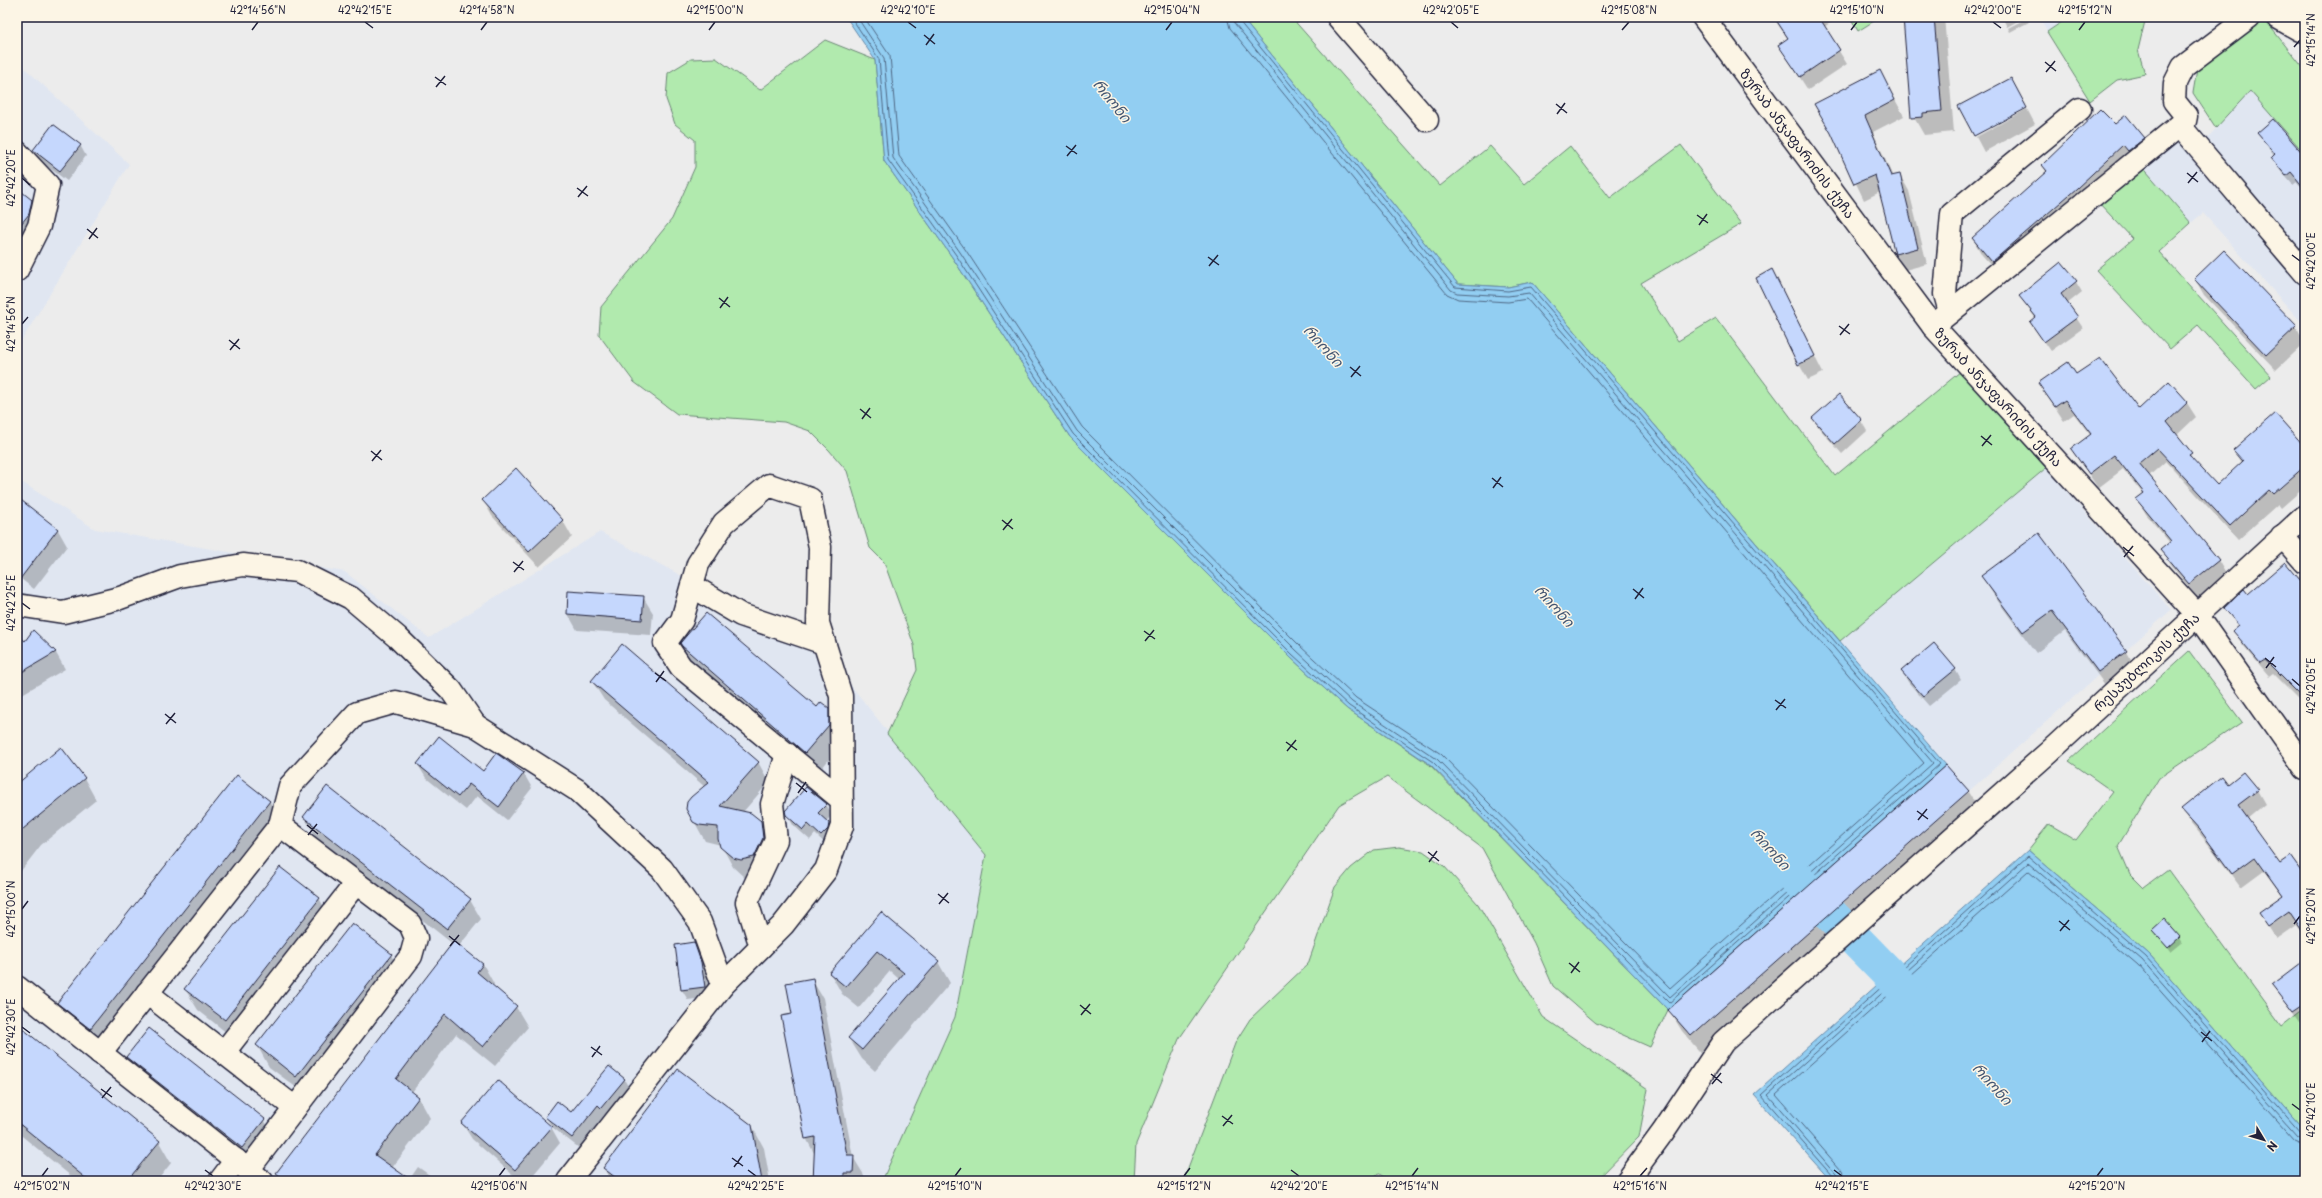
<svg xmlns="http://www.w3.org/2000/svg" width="2322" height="1198" font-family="'Playpen Sans','Noto Sans Georgian',sans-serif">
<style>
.built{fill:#e0e6f1}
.green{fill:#b1eaae;stroke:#6a8674}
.water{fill:#92cef2;stroke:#6589a9}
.shadow{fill:#0003}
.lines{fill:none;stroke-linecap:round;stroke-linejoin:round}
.shore{stroke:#4f6784;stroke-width:1}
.river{stroke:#92cef2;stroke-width:35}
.building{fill:#c5d7fd;stroke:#22223b}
.minor-casing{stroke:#22223b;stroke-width:25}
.minor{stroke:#fcf5e5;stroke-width:22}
.ticks{fill:none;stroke:#22223b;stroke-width:1.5}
.labels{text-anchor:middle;stroke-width:3;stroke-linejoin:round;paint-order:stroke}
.street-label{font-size:14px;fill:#22223b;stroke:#fcf5e5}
.water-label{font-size:15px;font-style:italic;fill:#445672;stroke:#fcf5e5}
.neatline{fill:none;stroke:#22223b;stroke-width:1.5}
.ticks-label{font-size:10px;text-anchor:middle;fill:#22223b}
</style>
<rect width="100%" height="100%" fill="#ececec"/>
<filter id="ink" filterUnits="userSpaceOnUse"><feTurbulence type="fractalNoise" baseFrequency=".025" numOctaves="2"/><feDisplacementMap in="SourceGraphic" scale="8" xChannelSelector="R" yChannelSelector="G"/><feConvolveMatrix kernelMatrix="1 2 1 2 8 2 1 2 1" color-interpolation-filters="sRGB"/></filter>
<g filter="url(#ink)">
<!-- built -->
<g class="built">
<polygon points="2040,17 2069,17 2047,32"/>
<polygon points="17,61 129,164 17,348"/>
<polygon points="2250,91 2305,154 2305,326 2203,213 2191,223 2140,164 2188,125 2203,143"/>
<polygon points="2046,468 2171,610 1969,791 1840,641"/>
<polygon points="17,479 95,529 345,572 429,638 600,532 825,653 986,855 955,1017 882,1181 17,1181"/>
</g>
<!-- green -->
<g class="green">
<polygon points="1241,17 1291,17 1440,186 1490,146 1524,184 1570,146 1610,198 1681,145 1741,224 1641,283 1678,341 1716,318 1835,476 1961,371 2046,468 1840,641 1532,282 1508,287 1458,284"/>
<polygon points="1850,17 1873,17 1874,21 1858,31"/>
<polygon points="2069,17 2146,17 2138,50 2145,74 2117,80 2090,101 2047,32"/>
<polygon points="2254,21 2268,24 2305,70 2305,154 2250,91 2216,128 2193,93 2197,69"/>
<polygon points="825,40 875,60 884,161 952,257 1070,437 1290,657 1347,709 1430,765 1668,1010 1650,1047 1596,1023 1553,986 1534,943 1482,848 1387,777 1339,805 1179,1039 1136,1144 1134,1181 882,1181 955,1017 986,855 887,734 917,670 914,645 884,562 870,548 847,471 829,450 810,431 784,422 677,414 634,382 599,335 601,307 672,219 695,167 695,140 675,124 666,99 668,73 691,59 716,58 760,90"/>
<polygon points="2140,164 2191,223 2159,252 2271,376 2256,389 2198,325 2170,349 2096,270 2133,239 2096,200"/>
<polygon points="2189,651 2242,722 2159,778 2118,846 2130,874 2144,888 2168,870 2282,1026 2305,1008 2305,1131 2149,954 2028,850 2049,824 2076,840 2113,792 2069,761"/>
<polygon points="1399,847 1423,851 1444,866 1478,904 1543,1017 1648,1089 1639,1137 1596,1181 1390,1181 1378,1173 1370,1181 1183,1181 1236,1041 1250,1019 1308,964 1335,887 1351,868 1374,850"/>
</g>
<!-- water -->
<g class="water">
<polygon points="846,17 1241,17 1458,284 1508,287 1532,282 1946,765 1668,1010 1431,765 1347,709 1290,657 1070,437 952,257 884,161 875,60"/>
<polygon points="2028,850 2149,954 2305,1131 2305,1181 1831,1181 1754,1095"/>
</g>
<!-- shadow -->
<g class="shadow">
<polygon points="1361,17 1370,17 1365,21"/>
<polygon points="1773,17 1835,17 1836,19 1824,27 1847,64 1808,90 1787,58 1788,39"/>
<polygon points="1904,17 1944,17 1954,132 1924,135 1912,114"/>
<polygon points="2002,17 2025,17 2007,27"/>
<polygon points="2027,18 2029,22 2010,32 2008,28"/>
<polygon points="1880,72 1904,116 1873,132 1893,177 1900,175 1909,191 1927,264 1905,270 1896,254 1880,192 1864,200 1832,133"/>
<polygon points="2027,109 2035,124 1984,152 1976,137"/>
<polygon points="2115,125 2144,138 2153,154 2002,277 1982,255 1973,239 2046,172 2043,165"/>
<polygon points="2258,133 2305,157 2305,191 2297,182 2293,185 2278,168 2272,158 2274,156"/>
<polygon points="80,145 86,156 67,181 40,161 34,150"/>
<polygon points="17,190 31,200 44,222 17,266"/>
<polygon points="1772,271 1823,373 1808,380 1799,364"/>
<polygon points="2195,279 2296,327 2305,343 2276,370 2204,295"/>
<polygon points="2076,282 2082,292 2067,304 2083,328 2051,351 2031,322 2036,319 2020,296"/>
<polygon points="2305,318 2305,327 2302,321"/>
<polygon points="2076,375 2139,411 2169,383 2187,403 2196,417 2177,435 2198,466 2217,486 2242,463 2235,451 2305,446 2305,487 2281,508 2278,504 2238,540 2166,461 2149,476 2218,560 2226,574 2198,598 2170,564 2161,550 2170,543 2146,514 2138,500 2144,495 2123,469 2098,488 2072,449 2091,436 2074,414 2064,421 2039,383"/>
<polygon points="1839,395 1861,421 1867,431 1842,454 1819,428 1813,418"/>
<polygon points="516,470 563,521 572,537 539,567 492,516 483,500"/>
<polygon points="17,499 58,530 67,546 34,589 17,576"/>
<polygon points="2039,534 2126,652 2138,673 2111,693 2065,631 2036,653 1995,597 1982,576"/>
<polygon points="2301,575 2305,575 2305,705 2273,673 2269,676 2243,645 2235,631 2239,628 2225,608 2248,595 2297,578"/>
<polygon points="643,597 653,613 651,635 577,630 568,614"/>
<polygon points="33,632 56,653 65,669 17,697 17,637 25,643"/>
<polygon points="681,643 817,709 828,709 840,731 840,746 817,774 694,665"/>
<polygon points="1955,669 1961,680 1929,706 1908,682 1902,671"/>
<polygon points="592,681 758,762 769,782 743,812 760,821 772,841 753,879 745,878 733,867 721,845 705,841 694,821 705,787 604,700"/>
<polygon points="2305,709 2305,721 2301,713"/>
<polygon points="497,755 524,774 532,788 507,820 477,796 466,810 426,778 418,765 483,772"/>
<polygon points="1946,766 1968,792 1981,813 1704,1057 1682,1031 1669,1010"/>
<polygon points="238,776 270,802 282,823 103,1050 71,1024 59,1003"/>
<polygon points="84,778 96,800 41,845 17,876 17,785"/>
<polygon points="2228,785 2257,790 2265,804 2247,819 2279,864 2305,879 2305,936 2297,925 2277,939 2260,913 2283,897 2264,871 2241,888 2209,845 2191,823 2182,809"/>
<polygon points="826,804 832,815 826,821 835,834 828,846 815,834 810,840 793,825 787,814"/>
<polygon points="304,817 470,900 481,919 459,946 483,964 494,984 492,987 516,1007 528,1027 495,1066 456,1034 412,1092 419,1098 430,1118 392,1168 409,1180 418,1167 438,1181 282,1181 277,1173 453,944 315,836"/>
<polygon points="319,898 331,920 237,1041 198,1010 185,989"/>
<polygon points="881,913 938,962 950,983 875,1071 862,1059 849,1038 900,980 890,971 859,1008 842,994 830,973"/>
<polygon points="2154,930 2179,938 2182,943 2171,952"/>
<polygon points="693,943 707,974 710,997 688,1000 682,990"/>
<polygon points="391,955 403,976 309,1097 269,1067 257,1045"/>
<polygon points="2305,962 2305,1024 2302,1026 2274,985"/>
<polygon points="812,980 823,998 853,1157 864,1175 864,1181 814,1181 815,1155 806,1138 794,1015"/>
<polygon points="17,1026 159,1142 171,1163 157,1181 77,1181 17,1132"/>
<polygon points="149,1029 264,1120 277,1141 255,1169 140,1078 127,1057"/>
<polygon points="624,1079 630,1090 607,1117 604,1115 579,1148 552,1127 546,1117 571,1113"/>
<polygon points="462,1123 551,1127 560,1143 528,1181 520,1181 472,1139"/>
<polygon points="752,1126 764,1148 770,1181 611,1181 604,1168"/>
</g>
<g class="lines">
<!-- shore -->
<g class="shore">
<polyline points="851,17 879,59 888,160 956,255 1073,434 1292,654 1349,706 1433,762 1669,1003 1940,764 1531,287 1508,291 1455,287 1239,21 1238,17"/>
<polyline points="857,17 884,58 893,158 960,252 1077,431 1296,650 1352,702 1437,759 1670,997 1933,763 1529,293 1508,296 1457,293 1451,290 1235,24 1233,17"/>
<polyline points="864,17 890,56 899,156 965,249 1082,427 1300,646 1356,698 1441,754 1670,988 1924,763 1527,299 1508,302 1458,299 1447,294 1230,28 1227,17"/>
<polyline points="1834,1181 1833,1177 1761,1095 2028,856 2146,957 2300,1132 2305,1133"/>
<polyline points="1839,1181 1836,1174 1768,1095 2028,863 2142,960 2296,1135 2305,1138"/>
<polyline points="1845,1181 1841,1170 1776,1095 2028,871 2138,965 2293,1139 2305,1144"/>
</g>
<!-- river -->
<polyline class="river" points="1796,879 1923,1009"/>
</g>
<!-- building -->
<g class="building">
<polygon points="1774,17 1819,17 1840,50 1800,77 1778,45 1788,38"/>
<polygon points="1903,17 1934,17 1942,111 1923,113 1923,117 1911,118"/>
<polygon points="1880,70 1895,100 1865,116 1891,176 1900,174 1918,248 1895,254 1875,175 1854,184 1831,133 1814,104"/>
<polygon points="2011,78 2027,108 1974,136 1958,106"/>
<polygon points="2100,109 2115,124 2126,115 2145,138 2128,151 2123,145 2077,188 1992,262 1972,238 2047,171 2042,165"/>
<polygon points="2273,119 2305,156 2305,189 2291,172 2286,176 2271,158 2275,154 2257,133"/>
<polygon points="53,124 81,145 60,171 33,150"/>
<polygon points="17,188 32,200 29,214 17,229"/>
<polygon points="2224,250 2297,326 2266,355 2194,279"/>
<polygon points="2061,262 2077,281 2061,294 2078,317 2044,342 2030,322 2036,317 2019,296"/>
<polygon points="1772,269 1815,356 1798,365 1756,278"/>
<polygon points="2100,358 2139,409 2169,381 2188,402 2167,422 2192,453 2189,455 2217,485 2243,461 2233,450 2275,413 2305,447 2305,466 2273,494 2269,490 2230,526 2157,448 2139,463 2219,560 2189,584 2160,550 2171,541 2136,499 2144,493 2114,455 2089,474 2071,449 2091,434 2065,400 2055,407 2038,383 2068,362 2076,374"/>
<polygon points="1839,394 1862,420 1835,444 1812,418"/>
<polygon points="516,468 563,520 529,552 482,500"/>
<polygon points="17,497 58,529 17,583"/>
<polygon points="2039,533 2127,651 2098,672 2052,611 2023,632 1981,576"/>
<polygon points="2285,562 2305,586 2305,700 2265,660 2260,663 2233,631 2239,626 2224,608 2244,589 2248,594"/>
<polygon points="568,591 644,596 642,620 567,614"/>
<polygon points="706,613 817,707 821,702 829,708 829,725 805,753 682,646 680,643"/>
<polygon points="33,630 56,652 17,675 17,635 25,641"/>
<polygon points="1934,643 1956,669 1923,696 1901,671"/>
<polygon points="622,644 759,762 720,806 751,813 761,821 763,838 754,857 741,860 733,858 720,847 718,839 718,827 699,825 693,822 686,809 687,802 691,797 709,782 591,681"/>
<polygon points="439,736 483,771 496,753 524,773 499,807 469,784 458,797 417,764"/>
<polygon points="61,747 85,778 17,834 17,784"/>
<polygon points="1946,765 1969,791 1691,1036 1668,1010"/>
<polygon points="2243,772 2258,790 2238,805 2280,863 2290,856 2305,877 2305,935 2289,911 2268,926 2259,913 2283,896 2255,857 2232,874 2200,830 2181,809 2222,776 2228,784"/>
<polygon points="237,775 270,801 90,1029 57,1003"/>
<polygon points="327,786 471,899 447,929 303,817"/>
<polygon points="806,787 827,804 818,813 829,823 828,829 821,836 808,824 803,830 786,815 785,811"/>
<polygon points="280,867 320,898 225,1020 184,989"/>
<polygon points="881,912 939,961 862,1050 848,1038 904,973 877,951 846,987 829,973"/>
<polygon points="2164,919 2180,937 2168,948 2152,930"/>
<polygon points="352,923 392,954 296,1077 256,1045"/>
<polygon points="454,941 483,964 477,972 517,1006 483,1047 445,1014 396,1079 419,1097 375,1155 412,1181 287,1181 276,1173"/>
<polygon points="694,942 701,962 705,987 681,990 675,945"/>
<polygon points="2305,960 2305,1004 2293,1012 2272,985"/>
<polygon points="813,978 847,1155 854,1155 853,1173 844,1173 844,1181 813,1181 815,1137 805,1139 781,1016 792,1014 786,983"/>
<polygon points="17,1024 160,1141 127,1181 89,1181 17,1122"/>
<polygon points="149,1028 265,1119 242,1148 126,1057"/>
<polygon points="609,1066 625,1079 601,1108 598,1105 572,1138 545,1117 557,1101 571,1112"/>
<polygon points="678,1069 752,1125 762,1181 620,1181 603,1168"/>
<polygon points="498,1080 552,1127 515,1170 461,1123"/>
</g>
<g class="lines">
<!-- minor casing -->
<g class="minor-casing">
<g id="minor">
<polyline points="1338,17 1427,120"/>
<path id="s1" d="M 1703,17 L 1933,326 L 2197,615 L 2305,768"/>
<polyline points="2277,17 2300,30 2305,26"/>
<polyline points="2180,126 2305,273"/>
<polyline points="17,152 48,185 39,226 17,270"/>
<polyline points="1950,312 1945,294 1952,214 2080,109"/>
<polyline points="1933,326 2185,121 2186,116 2174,101 2175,83 2183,67 2249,17"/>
<polyline points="2282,536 2305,562"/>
<polyline points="692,586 741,615 824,643"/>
<polyline points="17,605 63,612 120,598 180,576 243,565 297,571 351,598 397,637 451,690 475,725"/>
<polyline points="280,825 290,786 357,713 396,702 475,725 577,790 662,869 700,922 723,985"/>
<polyline points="761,947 747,902 776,840 772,804 787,754"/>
<polyline points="17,987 262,1181"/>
<polyline points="147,993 295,1108"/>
<polyline points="224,1052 356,883"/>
<polyline points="100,1053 280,825 410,924 416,938 411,956 248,1170"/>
<polyline points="220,1181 236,1160"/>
<polyline points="568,1181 723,985 783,925 826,870 842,826 841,696 818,623 820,547 810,499 769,485 724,523 698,564 682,620 665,643 681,667 842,800"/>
<path id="s2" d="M 1627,1181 L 1663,1132 L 1723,1042 L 2049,752 L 2305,516"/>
</g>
</g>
<!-- minor -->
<use href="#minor" class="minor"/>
</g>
</g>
<!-- ticks -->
<path class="ticks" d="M 365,22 L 373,28M 908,22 L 916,28M 1451,22 L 1458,28M 1993,22 L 2001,28M 252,30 L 258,22M 481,30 L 487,22M 709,30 L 715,22M 1166,30 L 1172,22M 1622,30 L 1629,22M 1851,30 L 1857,22M 2079,30 L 2085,22M 924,35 L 935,44M 926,45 L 934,34M 2294,47 L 2300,40M 2045,62 L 2056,71M 2046,72 L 2055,61M 435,77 L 446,85M 436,87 L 445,76M 1556,104 L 1567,113M 1557,114 L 1565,103M 1066,146 L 1077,154M 1067,156 L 1076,145M 2187,173 L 2198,182M 22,178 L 30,185M 2188,183 L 2197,172M 577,188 L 588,196M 578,197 L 587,186M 1697,215 L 1708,223M 1699,225 L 1707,214M 87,229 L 98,238M 89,239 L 97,228M 2292,255 L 2300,261M 1208,257 L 1219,265M 1209,266 L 1218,255M 719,298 L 730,307M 720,308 L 728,297M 22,324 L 28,317M 1839,326 L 1850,334M 1840,335 L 1849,324M 229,340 L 240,349M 230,350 L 239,339M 1350,367 L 1361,376M 1351,377 L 1360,366M 860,409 L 871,418M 862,419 L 870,408M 1981,436 L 1992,445M 1982,446 L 1991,435M 371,451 L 382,460M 372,461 L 381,450M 1492,478 L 1503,487M 1493,488 L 1501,477M 1002,520 L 1013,529M 1003,530 L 1012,519M 2123,547 L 2134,556M 2124,557 L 2133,546M 513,562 L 524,570M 514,572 L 523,561M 1633,589 L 1644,598M 1635,599 L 1643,588M 22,603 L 30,609M 1144,631 L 1155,639M 1145,641 L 1154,630M 2265,658 L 2276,667M 2266,668 L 2274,657M 655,673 L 666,681M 2292,679 L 2300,686M 656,682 L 664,671M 1775,700 L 1786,708M 1776,710 L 1785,699M 165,714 L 176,723M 166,724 L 175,713M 1286,742 L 1297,750M 1287,751 L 1296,740M 796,783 L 807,792M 798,793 L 806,782M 1917,811 L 1928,819M 1918,820 L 1927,809M 307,825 L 318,834M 308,835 L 317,824M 1428,852 L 1439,861M 1429,862 L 1437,851M 938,894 L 949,903M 939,904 L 948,893M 22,909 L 28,901M 2059,921 L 2070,930M 2294,924 L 2300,916M 2060,931 L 2069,920M 449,936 L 460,945M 450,946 L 459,935M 1569,963 L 1580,972M 1571,973 L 1579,962M 1080,1005 L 1091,1014M 1081,1015 L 1090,1004M 22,1027 L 30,1033M 2201,1032 L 2212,1041M 2202,1042 L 2210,1031M 591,1047 L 602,1055M 592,1057 L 600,1046M 1711,1074 L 1722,1083M 1712,1084 L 1721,1073M 101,1089 L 112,1097M 102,1098 L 111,1087M 2292,1104 L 2300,1110M 1222,1116 L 1233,1124M 1223,1126 L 1232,1115M 732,1158 L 743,1166M 734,1167 L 742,1156M 205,1170 L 213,1176M 748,1170 L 756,1176M 1291,1170 L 1299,1176M 1834,1170 L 1842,1176M 42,1176 L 48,1168M 499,1176 L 505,1168M 955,1176 L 961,1168M 1184,1176 L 1190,1168M 1412,1176 L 1418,1168M 1640,1176 L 1647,1168M 2097,1176 L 2103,1168"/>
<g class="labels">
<!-- street labels -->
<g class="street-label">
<text dy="5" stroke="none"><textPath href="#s1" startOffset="158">ზურაბ ანჯაფარიძის ქუჩა</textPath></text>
<text dy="5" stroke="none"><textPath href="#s1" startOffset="482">ზურაბ ანჯაფარიძის ქუჩა</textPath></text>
<text dy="5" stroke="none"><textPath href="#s2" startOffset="738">რესპუბლიკის ქუჩა</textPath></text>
</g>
<!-- water labels -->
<g class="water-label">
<text transform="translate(1112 101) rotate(51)" y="5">რიონი</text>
<text transform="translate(1323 346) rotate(48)" y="5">რიონი</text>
<text transform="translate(1554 606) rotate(48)" y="5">რიონი</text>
<text transform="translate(1770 849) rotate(48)" y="5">რიონი</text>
<text transform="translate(1992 1084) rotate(48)" y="5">რიონი</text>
</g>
</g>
<!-- margin -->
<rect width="2322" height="1198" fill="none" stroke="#fcf5e5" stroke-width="44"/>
<!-- north arrow -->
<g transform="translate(2264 1140) rotate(128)" stroke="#fcf5e5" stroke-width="3" paint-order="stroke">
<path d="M0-3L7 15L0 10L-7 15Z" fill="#22223b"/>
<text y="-6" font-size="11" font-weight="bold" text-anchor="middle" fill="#22223b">N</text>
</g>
<rect x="22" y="22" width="2278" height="1154" class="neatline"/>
<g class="ticks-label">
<text x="258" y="14">42°14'56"N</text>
<text x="365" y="14">42°42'15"E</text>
<text x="487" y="14">42°14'58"N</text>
<text x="715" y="14">42°15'00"N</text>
<text x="908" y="14">42°42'10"E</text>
<text x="1172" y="14">42°15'04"N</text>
<text x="1451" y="14">42°42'05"E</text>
<text x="1629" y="14">42°15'08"N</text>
<text x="1857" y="14">42°15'10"N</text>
<text x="1993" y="14">42°42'00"E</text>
<text x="2085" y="14">42°15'12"N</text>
<text transform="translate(2311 40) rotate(-90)" y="4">42°15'14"N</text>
<text transform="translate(11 178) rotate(-90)" y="4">42°42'20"E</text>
<text transform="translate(2311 261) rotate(-90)" y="4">42°42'00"E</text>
<text transform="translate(11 324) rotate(-90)" y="4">42°14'56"N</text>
<text transform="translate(11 603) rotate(-90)" y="4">42°42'25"E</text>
<text transform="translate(2311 686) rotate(-90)" y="4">42°42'05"E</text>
<text transform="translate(11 909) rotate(-90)" y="4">42°15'00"N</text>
<text transform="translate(2311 916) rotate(-90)" y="4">42°15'20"N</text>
<text transform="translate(11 1027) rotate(-90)" y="4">42°42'30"E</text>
<text transform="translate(2311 1110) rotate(-90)" y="4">42°42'10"E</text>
<text x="42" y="1190">42°15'02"N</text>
<text x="213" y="1190">42°42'30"E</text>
<text x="499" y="1190">42°15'06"N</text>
<text x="756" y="1190">42°42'25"E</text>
<text x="955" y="1190">42°15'10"N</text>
<text x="1184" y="1190">42°15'12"N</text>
<text x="1299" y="1190">42°42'20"E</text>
<text x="1412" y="1190">42°15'14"N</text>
<text x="1640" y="1190">42°15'16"N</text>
<text x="1842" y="1190">42°42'15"E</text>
<text x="2097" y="1190">42°15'20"N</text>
</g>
</svg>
